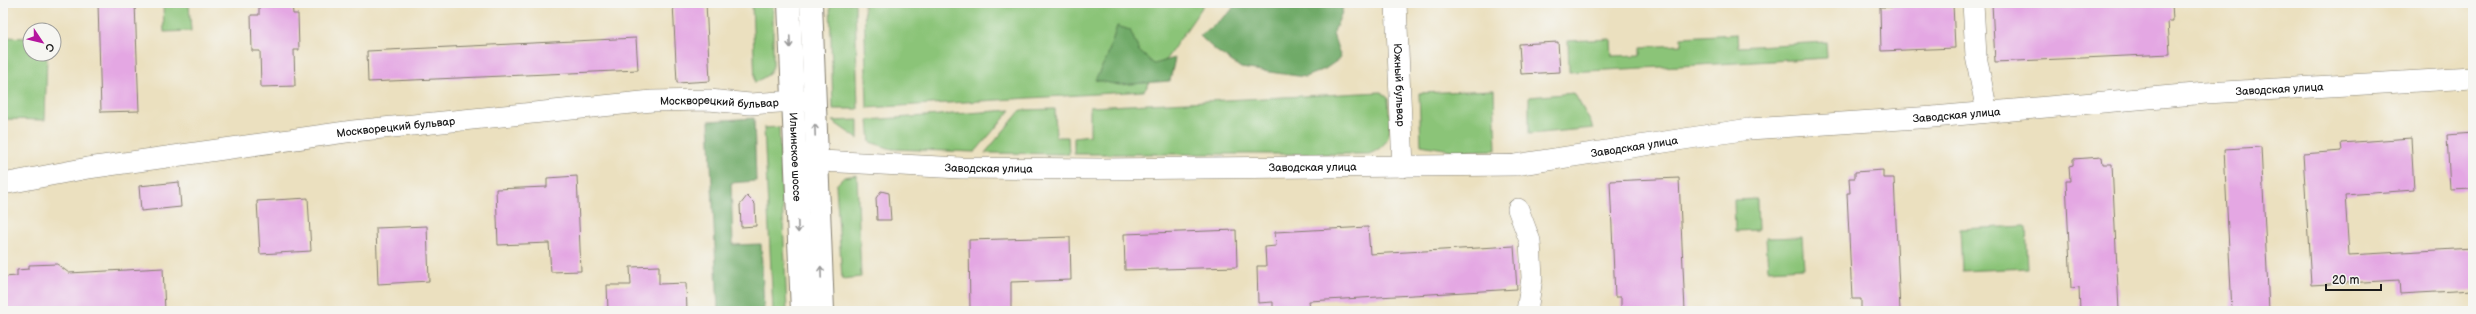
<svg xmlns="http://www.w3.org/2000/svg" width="2476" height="314" font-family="'Balsamiq Sans',sans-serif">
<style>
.green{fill:#8bc478;stroke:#54704a}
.forest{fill:#70aa68;stroke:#466342}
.building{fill:#e4a7e3}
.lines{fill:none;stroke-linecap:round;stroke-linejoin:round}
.minor-casing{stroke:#847e6e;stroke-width:22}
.major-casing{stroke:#847e6e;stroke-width:24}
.minor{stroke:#fff;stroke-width:21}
.major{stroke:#fff;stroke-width:22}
.oneway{stroke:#999}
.labels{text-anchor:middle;stroke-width:3;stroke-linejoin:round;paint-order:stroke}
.street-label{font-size:11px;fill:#1c1c1c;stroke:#f6f6f2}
</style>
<rect width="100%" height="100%" fill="#f6f6f2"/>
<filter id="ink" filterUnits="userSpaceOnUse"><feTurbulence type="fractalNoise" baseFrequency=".025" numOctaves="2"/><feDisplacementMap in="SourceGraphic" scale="8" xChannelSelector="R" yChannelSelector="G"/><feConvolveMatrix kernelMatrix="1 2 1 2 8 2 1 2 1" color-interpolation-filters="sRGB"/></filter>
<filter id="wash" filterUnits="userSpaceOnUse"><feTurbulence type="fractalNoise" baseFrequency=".012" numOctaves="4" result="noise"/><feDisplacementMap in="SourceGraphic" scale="16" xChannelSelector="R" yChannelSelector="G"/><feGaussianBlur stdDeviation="0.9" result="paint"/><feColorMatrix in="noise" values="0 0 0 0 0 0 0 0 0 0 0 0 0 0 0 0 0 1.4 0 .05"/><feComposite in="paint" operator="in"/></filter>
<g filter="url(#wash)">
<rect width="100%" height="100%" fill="#ebe0bf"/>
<!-- green -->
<g class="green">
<polygon points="189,3 191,31 164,32 163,4"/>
<polygon points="752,3 773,3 773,66 769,74 755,83"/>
<polygon points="830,3 855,3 858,109 833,109"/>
<polygon points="864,3 1205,3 1144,91 867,108"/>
<polygon points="1737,34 1738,47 1826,42 1827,58 1569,72 1568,41 1611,39 1612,56 1641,55 1641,47 1681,45 1681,37"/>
<polygon points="4,37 30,38 30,54 47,54 45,120 3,119"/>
<polygon points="1494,90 1496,150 1456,151 1421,145 1419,93"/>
<path d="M 1381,92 L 1388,98 C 1389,123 1397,143 1369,154 L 1074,154 L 1074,137 L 1090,135 L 1090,107 Z"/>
<polygon points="1574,93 1594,128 1529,134 1529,97"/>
<polygon points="1055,109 1056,137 1068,137 1069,154 985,153 1021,110"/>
<polygon points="1011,110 975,152 892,149 870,142 868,120"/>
<polygon points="858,120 858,139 832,121"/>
<polygon points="779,127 787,311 773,311 764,128"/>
<polygon points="857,175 861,277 842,279 836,185 844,177"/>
<polygon points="1757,199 1758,230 1735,231 1734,200"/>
<polygon points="2026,226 2028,268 1962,271 1960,229"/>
<polygon points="1802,237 1804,268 1768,270 1766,238"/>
</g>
<!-- forest -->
<g class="forest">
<polygon points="1236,3 1343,3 1342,12 1333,34 1341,58 1325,69 1305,77 1241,68 1215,50 1200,36 1230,12"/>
<polygon points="1117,26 1130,30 1139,51 1154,64 1175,58 1170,81 1119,85 1095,80 1107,57"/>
<polygon points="754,118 756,181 731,183 733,245 761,244 764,311 718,311 709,121"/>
</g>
<g id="blocks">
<!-- building -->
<g class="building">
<polygon points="98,3 135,3 139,111 101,112"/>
<polygon points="259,3 292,3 293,14 298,14 299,50 294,50 295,86 261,87 260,51 252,51 251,15 259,15"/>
<polygon points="673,3 706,3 710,81 677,83"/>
<polygon points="1892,3 1953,4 1955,48 1881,51 1880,7 1892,7"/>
<polygon points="1992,3 2172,3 2173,21 2168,21 2170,54 1995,62"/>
<polygon points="636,38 638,70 368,82 367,51"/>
<polygon points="1558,42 1560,72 1521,74 1519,44"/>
<polygon points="2473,133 2473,189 2450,190 2447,135"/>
<polygon points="2411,138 2414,190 2345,195 2349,255 2473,248 2473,290 2400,294 2399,280 2311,285 2303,154 2342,151 2341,143"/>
<polygon points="2261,147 2269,311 2232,311 2224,149"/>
<polygon points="2102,157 2103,164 2112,164 2119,311 2080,311 2079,287 2071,288 2066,181 2070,181 2069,166 2073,165 2073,159"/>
<polygon points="1883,170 1883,178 1894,178 1900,311 1861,311 1861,299 1852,299 1847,193 1850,193 1849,178 1855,178 1855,172"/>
<polygon points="577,176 581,271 551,272 549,243 498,245 496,189 547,187 547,178"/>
<polygon points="1679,178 1685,311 1621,311 1621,297 1615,297 1610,181"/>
<polygon points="179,182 181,207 141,211 139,186"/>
<polygon points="881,191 889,193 891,220 877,220 876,198"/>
<polygon points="747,196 755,204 756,226 741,227 740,205"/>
<polygon points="308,198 311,251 260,254 257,201"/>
<polygon points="427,226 429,281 378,284 376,228"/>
<polygon points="1368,227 1370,254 1514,246 1517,289 1309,301 1310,311 1273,311 1273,302 1258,303 1257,266 1266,266 1265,247 1276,246 1275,232"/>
<polygon points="1236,230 1237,267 1125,270 1124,234"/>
<polygon points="1070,237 1071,280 1011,282 1011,311 970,311 969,240"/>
<polygon points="57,264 69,273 163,268 165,311 6,311 4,277 17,276 17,270 29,269 29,265"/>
<polygon points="659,266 659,284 686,283 687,311 608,311 607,285 631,285 630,267"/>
</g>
</g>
</g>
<g filter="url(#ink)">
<use href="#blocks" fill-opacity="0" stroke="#847e6e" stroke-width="1"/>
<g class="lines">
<!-- minor casing -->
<g class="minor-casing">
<g id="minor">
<path id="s1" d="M 1396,3 L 1403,167"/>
<polyline points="1973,3 1976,56 1987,112"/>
<path id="s2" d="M 801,160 L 961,168 L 1102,169 L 1515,165 L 1749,129 L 1933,117 L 2206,93 L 2473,78"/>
<path id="s3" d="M 3,184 L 88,168 L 353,131 L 652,101 L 709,100 L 750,104 L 810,100"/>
<polyline points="1518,209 1530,241 1532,278 1527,311"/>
</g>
</g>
<!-- major casing -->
<g class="major-casing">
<g id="major">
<path id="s4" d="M 789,3 L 802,311"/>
<polyline points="811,3 823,311"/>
</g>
</g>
<!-- minor -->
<use href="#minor" class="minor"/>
<!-- major -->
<use href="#major" class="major"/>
</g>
<!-- one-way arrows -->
<defs><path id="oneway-shaft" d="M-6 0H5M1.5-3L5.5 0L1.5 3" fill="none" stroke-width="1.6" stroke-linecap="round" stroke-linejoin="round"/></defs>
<g class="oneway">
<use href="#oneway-shaft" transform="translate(790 42) rotate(88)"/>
<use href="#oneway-shaft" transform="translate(815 130) rotate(-92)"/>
<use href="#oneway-shaft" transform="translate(798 227) rotate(88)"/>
<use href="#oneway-shaft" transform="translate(821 272) rotate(-92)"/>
</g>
</g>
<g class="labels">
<!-- street labels -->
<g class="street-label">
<text dy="4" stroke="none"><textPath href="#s1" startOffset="82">Южный бульвар</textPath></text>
<text dy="4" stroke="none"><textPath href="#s2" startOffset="1483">Заводская улица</textPath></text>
<text dy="4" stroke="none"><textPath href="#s3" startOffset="722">Москворецкий бульвар</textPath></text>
<text dy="4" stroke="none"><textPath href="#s2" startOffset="1159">Заводская улица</textPath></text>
<text dy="4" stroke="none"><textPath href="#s3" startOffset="397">Москворецкий бульвар</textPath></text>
<text dy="4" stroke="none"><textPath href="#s2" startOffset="835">Заводская улица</textPath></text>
<text dy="4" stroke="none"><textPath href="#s4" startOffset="154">Ильинское шоссе</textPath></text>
<text dy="4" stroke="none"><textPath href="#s2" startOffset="188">Заводская улица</textPath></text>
<text dy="4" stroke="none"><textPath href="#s2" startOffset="512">Заводская улица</textPath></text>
</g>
</g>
<!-- margin -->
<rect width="2476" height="314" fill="none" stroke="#f6f6f2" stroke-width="16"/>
<!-- north arrow -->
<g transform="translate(42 42) rotate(125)"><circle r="19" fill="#f6f6f2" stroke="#9f9f9c"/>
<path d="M0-3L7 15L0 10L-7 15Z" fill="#b5179e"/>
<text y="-6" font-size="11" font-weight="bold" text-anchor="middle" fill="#1c1c1c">С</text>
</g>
<!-- scale -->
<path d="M2326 284v6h55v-6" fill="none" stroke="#1c1c1c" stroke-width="2"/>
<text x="2332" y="284" font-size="12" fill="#1c1c1c" stroke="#f6f6f2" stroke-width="3" paint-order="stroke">20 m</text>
</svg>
